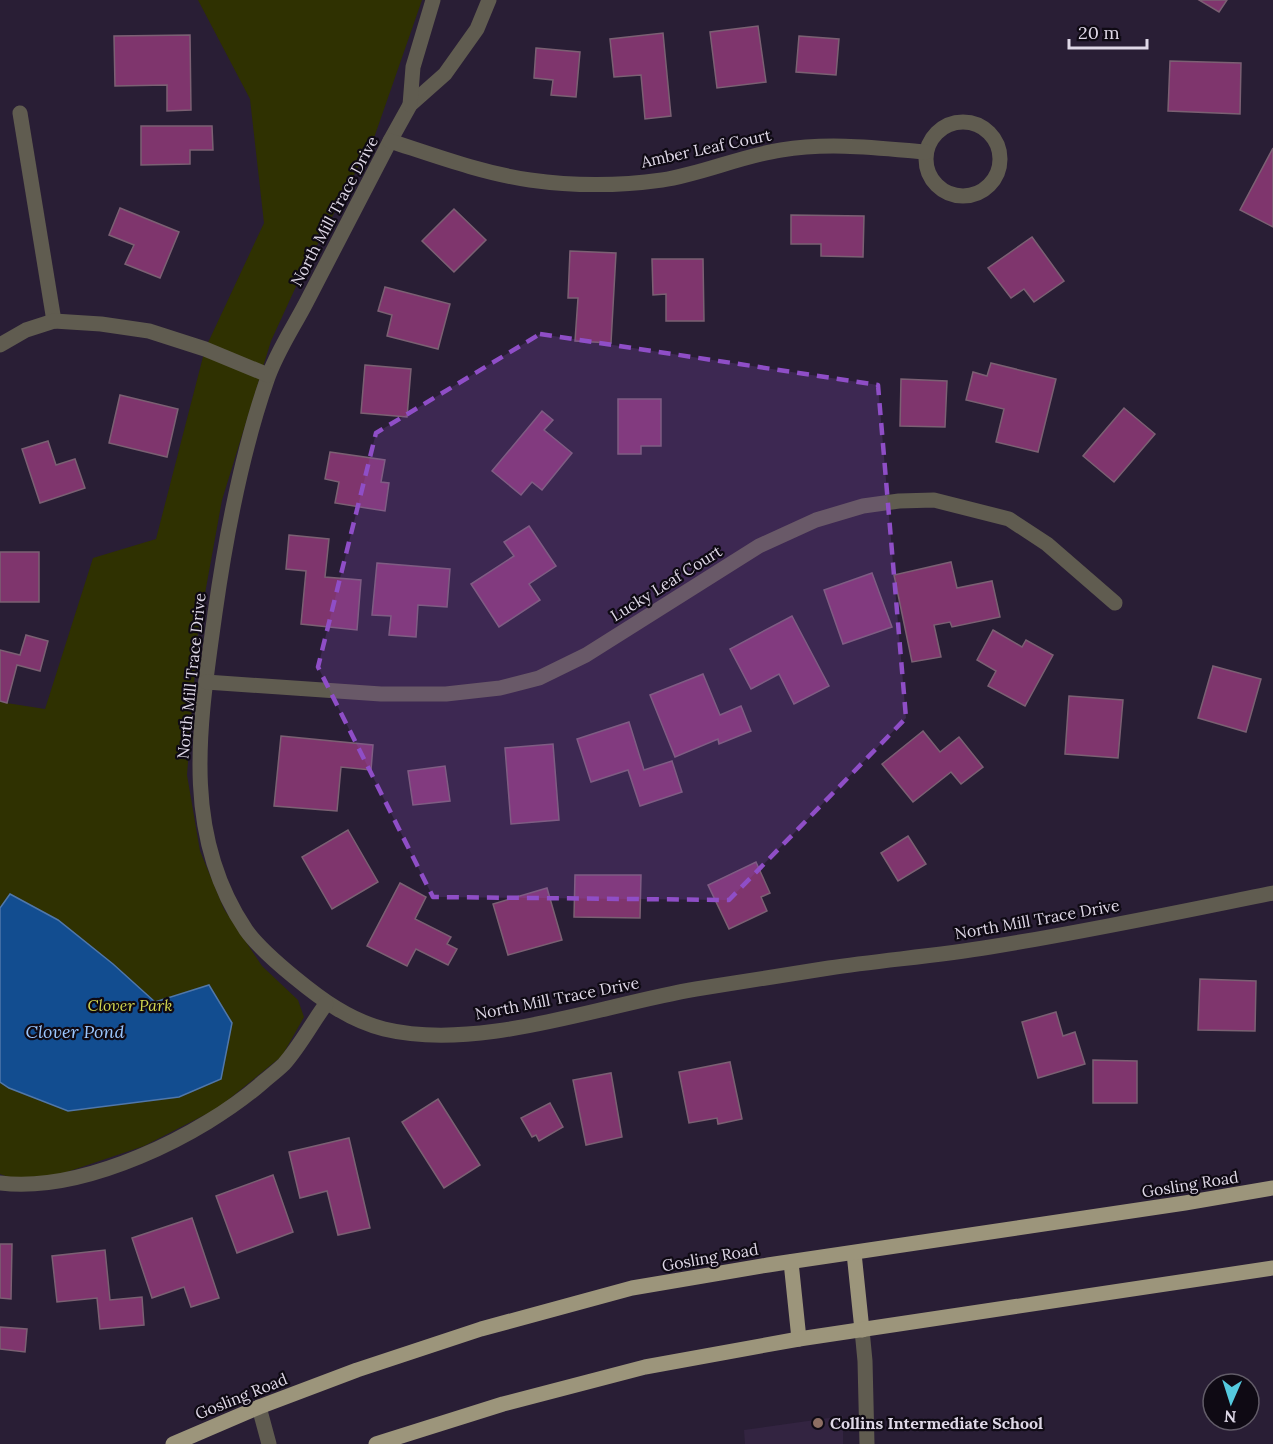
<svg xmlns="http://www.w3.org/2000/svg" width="1273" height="1444" font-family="Lora,serif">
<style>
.built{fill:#332441}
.green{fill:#2f3101}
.water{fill:#124d90;stroke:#5077aa;stroke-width:1.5}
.building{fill:#7f356d;stroke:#7b6073;stroke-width:1.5}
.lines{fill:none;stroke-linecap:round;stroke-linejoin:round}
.minor{stroke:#605c50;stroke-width:15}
.major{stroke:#9c957b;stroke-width:15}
.marked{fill:#8f4ec7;fill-opacity:0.2;stroke:#8f4ec7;stroke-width:4.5;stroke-dasharray:12 8;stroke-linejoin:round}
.education-dot{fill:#8d6e63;stroke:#0f0a14;stroke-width:2}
.labels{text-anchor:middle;stroke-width:4.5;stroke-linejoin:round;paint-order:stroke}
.street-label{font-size:16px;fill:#dfd8e7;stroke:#0f0a14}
.park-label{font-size:16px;font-style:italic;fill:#d1d64f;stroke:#0f0a14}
.poi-label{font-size:16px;font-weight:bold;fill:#dfd8e7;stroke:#0f0a14;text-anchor:start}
.water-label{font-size:18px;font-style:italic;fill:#9ac6fe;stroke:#0f0a14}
</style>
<rect width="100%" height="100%" fill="#291e35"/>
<!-- built -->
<polygon class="built" points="843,1416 843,1444 745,1444 744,1430"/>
<!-- green -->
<polygon class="green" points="198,0 422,0 375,135 299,280 271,341 222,500 198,632 187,775 200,851 224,909 262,966 298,1000 304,1017 282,1056 218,1108 144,1146 55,1176 11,1178 0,1174 0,702 45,709 93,558 156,539 205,349 264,223 250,99"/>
<!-- water -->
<polygon class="water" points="10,894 58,920 113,964 155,1002 209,985 232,1023 221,1079 179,1097 68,1111 9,1088 0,1082 0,908"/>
<!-- building -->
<g class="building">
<polygon points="1199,0 1227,0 1219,12"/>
<polygon points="758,26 766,82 717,88 710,32"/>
<polygon points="663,33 671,116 645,119 641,75 614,77 610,39"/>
<polygon points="190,35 191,110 167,111 167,85 115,86 114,36"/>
<polygon points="799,36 839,39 836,75 796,72"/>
<polygon points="536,48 580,52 576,97 551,95 553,80 534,78"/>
<polygon points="1170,61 1241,63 1240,114 1168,111"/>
<polygon points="141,126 212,126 213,150 190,150 190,164 141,165"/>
<polygon points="1273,148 1273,227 1240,210"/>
<polygon points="120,208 179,232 160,278 125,264 134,245 109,235"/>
<polygon points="454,209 486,240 454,272 422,241"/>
<polygon points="791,215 864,216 863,257 821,256 821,244 791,244"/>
<polygon points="1032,237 1064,281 1034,302 1024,289 1011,298 988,268"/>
<polygon points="570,251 616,253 611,343 575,341 578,298 568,298"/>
<polygon points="652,259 703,259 704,321 666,321 666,294 653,295"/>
<polygon points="385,287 450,304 438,349 387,336 392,315 378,311"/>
<polygon points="991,363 1056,379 1038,452 996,442 1004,409 966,400 973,372 987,376"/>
<polygon points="365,365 411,369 407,417 361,413"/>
<polygon points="901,379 947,381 945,427 900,426"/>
<polygon points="120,395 178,409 167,457 109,443"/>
<polygon points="618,399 661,399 661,446 641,446 641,454 618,454"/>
<polygon points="1124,408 1155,434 1114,482 1083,456"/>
<polygon points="542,411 553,420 544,430 572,453 542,490 532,482 521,495 492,471"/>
<polygon points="48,441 56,465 75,459 85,488 40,503 22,449"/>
<polygon points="330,452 385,460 381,482 389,483 385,511 335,503 339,482 325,479"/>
<polygon points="529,526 556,566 529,584 540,600 499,627 471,584 514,556 504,542"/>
<polygon points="289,535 329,539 325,577 361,580 357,630 301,624 306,571 286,569"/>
<rect x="0" y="552" width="39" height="50"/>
<polygon points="951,562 957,588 992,581 1000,617 952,627 950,622 934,625 941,657 912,662 894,575"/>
<polygon points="377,563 450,569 447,607 418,605 416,637 389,635 391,616 372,615"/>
<polygon points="872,573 892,627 843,644 824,590"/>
<polygon points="792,616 829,686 794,704 779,674 751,689 730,649"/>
<polygon points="993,630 1022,647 1026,640 1053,655 1025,706 988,686 996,671 977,660"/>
<polygon points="26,635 48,641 40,671 17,665 7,703 0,701 0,650 20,655"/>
<polygon points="1213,666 1261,679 1246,732 1198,718"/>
<polygon points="703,674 720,715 741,706 751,731 719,744 718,739 675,757 650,695"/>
<polygon points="1069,696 1123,700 1118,758 1065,754"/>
<polygon points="629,722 644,770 672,761 682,792 640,806 628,770 591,782 577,739"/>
<polygon points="923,731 940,752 959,737 983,767 961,784 951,772 913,802 882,764"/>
<polygon points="281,736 373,745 371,770 341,767 337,811 274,806"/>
<polygon points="553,744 559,820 511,824 505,748"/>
<polygon points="445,766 450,801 413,805 408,771"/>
<polygon points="348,830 378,882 332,909 302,857"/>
<polygon points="908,836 926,864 898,881 881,853"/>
<polygon points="756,862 770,893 761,897 767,911 729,929 708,885"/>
<polygon points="575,875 641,875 640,918 574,917"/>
<polygon points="400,883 426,897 415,919 451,937 447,944 457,949 448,965 416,949 407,966 367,946"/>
<polygon points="547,888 562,940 508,955 493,904"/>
<polygon points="1200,979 1256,981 1255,1031 1198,1030"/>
<polygon points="1056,1012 1063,1036 1075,1032 1085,1064 1038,1078 1022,1022"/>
<polygon points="1093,1060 1137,1061 1137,1103 1093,1103"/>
<polygon points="730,1062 742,1119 718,1124 717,1118 689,1123 679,1072"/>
<polygon points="611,1073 622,1137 586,1145 573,1080"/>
<polygon points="438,1099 480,1165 444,1188 402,1122"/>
<polygon points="550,1103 563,1127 539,1141 536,1135 532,1137 521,1118"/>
<polygon points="349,1138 370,1228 338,1235 327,1191 300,1198 289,1152"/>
<polygon points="273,1175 293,1232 237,1253 216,1196"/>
<polygon points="192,1218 219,1298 191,1307 184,1287 152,1298 132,1238"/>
<polygon points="0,1244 12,1244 11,1299 0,1298"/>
<polygon points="105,1250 110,1300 142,1297 144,1325 100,1329 97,1298 57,1302 52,1256"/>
<polygon points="0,1327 27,1329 25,1352 0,1349"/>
</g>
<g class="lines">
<!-- minor -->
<g class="minor">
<path d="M 489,0 L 477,29 L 445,74 L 410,105 L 390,141 C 362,195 334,249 306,303 C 293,328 276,353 267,380 C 241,455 226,535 215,613 C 200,722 180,832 246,930 C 258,947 277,963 294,977 C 322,1000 349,1020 384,1029 C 479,1052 601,1005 696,989 C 740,982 784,975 829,968 C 882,960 937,956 990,947 C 1085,932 1179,912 1273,893"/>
<polyline points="410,105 413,67 433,0"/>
<polyline points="20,113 54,321"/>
<circle cx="963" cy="159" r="37"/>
<path d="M 390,141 C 436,156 482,173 530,180 C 573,186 619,186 662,180 C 702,174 741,156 781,150 C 829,142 878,148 926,152"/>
<polyline points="0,345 26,330 54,321 101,324 149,331 205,349 268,375"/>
<polyline points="206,682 381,694 446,694 500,688 539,678 586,655 759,546 816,520 863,506 899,501 934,500 1009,519 1047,544 1115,603"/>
<path d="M 0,1183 C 84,1193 201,1136 263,1082 C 270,1076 278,1070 284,1064 C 300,1046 312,1023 326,1004"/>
<polyline points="862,1330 865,1361 867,1444"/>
<polyline points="259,1407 269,1444"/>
</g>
<!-- major -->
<g class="major">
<polyline points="854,1253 862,1330"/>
<polyline points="791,1262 799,1339"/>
<polyline points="173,1444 259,1407 357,1370 481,1329 632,1288 768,1265 1185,1203 1273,1188"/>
<polyline points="376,1444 503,1404 645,1367 799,1339 1273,1268"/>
</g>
</g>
<!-- marked area -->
<path class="marked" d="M 540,334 L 878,385 L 906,718 L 729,900 L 433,897 L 318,667 L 376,433 Z"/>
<!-- markers -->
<circle class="education-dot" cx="818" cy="1423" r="6"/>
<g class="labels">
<!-- street labels -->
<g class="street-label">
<text transform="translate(706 148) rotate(-12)" y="6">Amber Leaf Court</text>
<text transform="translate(334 211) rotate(-62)" y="6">North Mill Trace Drive</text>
<text transform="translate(666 583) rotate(-32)" y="6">Lucky Leaf Court</text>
<text transform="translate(191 676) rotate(-84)" y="6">North Mill Trace Drive</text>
<text transform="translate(1037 919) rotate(-10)" y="6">North Mill Trace Drive</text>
<text transform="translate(557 998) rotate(-11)" y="6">North Mill Trace Drive</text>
<text transform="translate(1190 1184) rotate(-9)" y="6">Gosling Road</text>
<text transform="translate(710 1257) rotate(-10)" y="6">Gosling Road</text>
<text transform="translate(241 1396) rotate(-22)" y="6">Gosling Road</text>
</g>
<!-- park labels -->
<g class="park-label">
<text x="130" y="1011">Clover Park</text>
</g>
<!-- poi labels -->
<g class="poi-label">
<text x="830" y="1429">Collins Intermediate School</text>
</g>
<!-- water labels -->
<g class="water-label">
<text x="75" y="1038">Clover Pond</text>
</g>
</g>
<!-- north arrow -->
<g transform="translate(1231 1402) rotate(183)"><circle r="28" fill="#0f0a14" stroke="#625c68" stroke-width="1.5"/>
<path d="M0-4.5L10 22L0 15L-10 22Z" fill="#55cadf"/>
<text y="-9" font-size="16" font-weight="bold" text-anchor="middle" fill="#dfd8e7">N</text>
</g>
<!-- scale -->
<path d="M1069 39v9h78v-9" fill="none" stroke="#dfd8e7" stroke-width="3"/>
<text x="1078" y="39" font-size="18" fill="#dfd8e7" stroke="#0f0a14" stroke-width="4.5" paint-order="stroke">20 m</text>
</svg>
